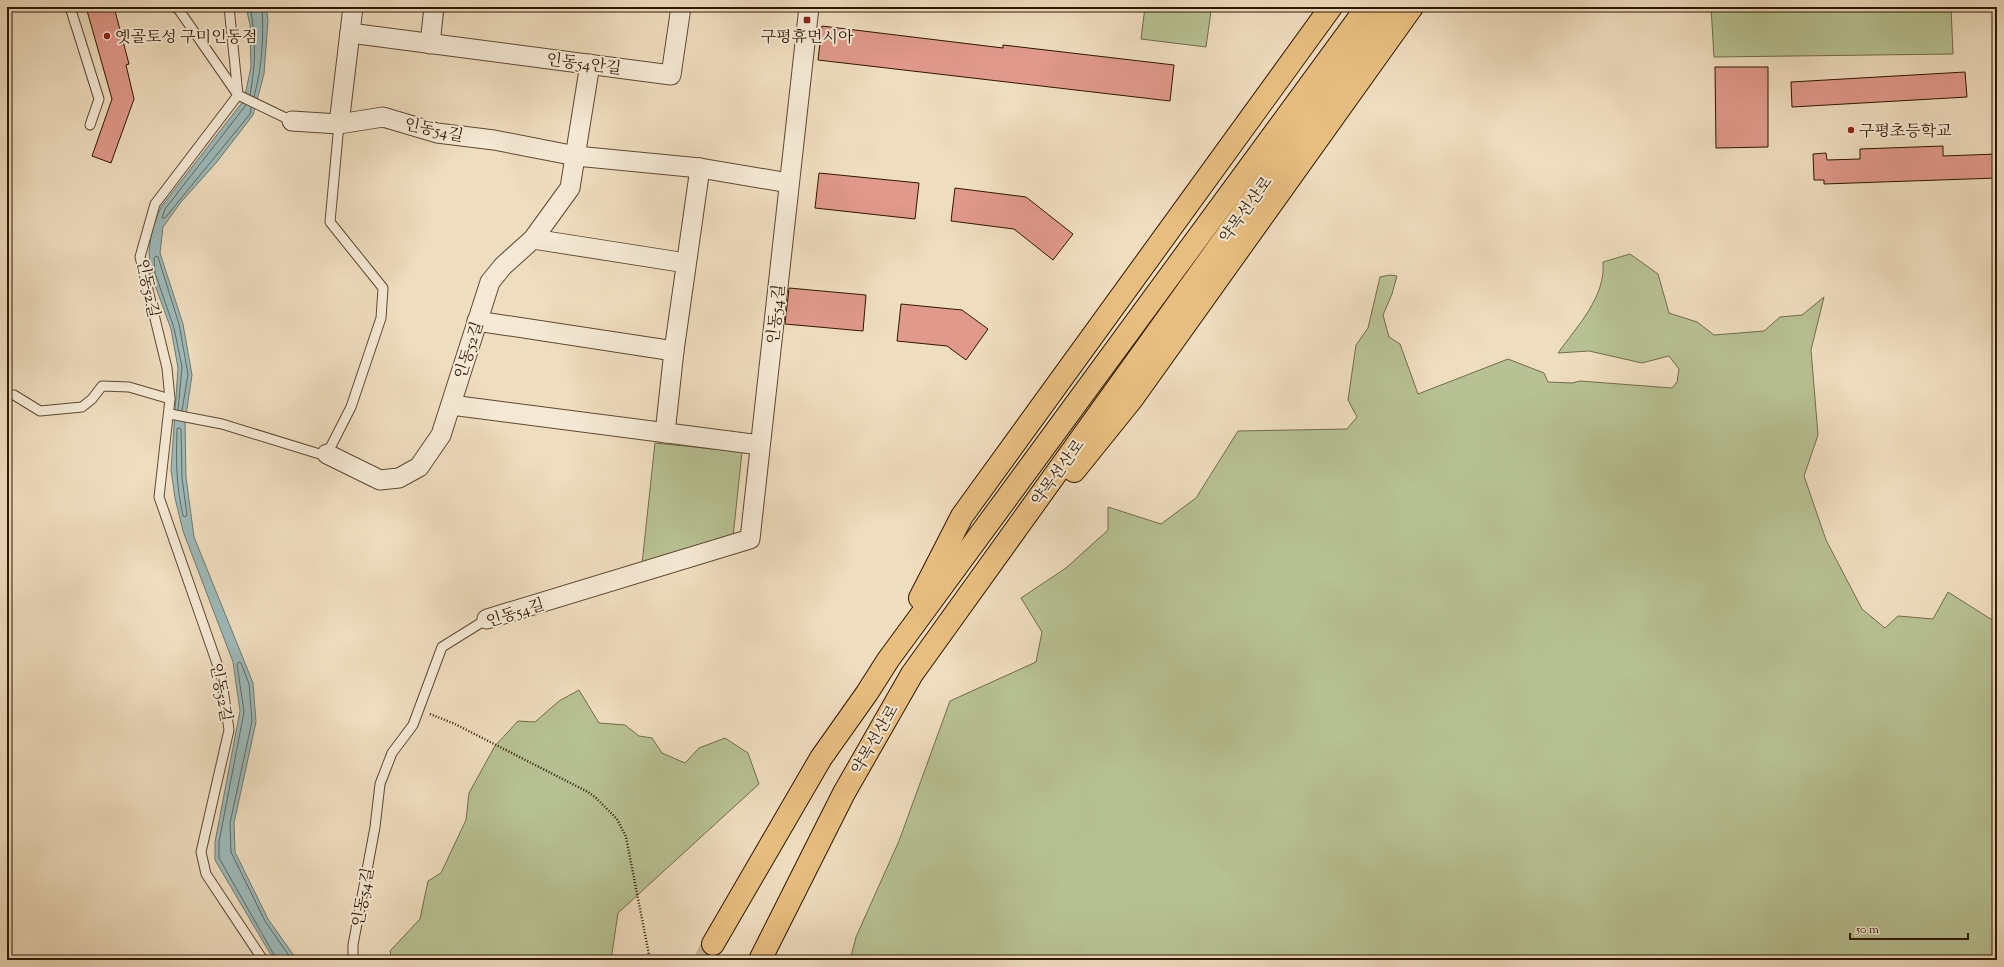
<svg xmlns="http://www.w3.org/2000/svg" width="2004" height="967" font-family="'Sorts Mill Goudy','Noto Serif KR',serif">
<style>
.green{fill:#b7c193;stroke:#726c4a}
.water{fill:#9dbaba;stroke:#707970}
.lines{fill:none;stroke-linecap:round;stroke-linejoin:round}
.shore{stroke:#65695d;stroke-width:1}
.building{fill:#e1998b;stroke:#2d1800}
.trunk-tunnel{stroke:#c8b699;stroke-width:22;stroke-dasharray:22 11;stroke-linecap:butt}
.service-casing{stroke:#5e4930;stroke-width:11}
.minor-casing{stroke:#5e4930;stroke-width:21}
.trunk-casing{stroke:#2d1800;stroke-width:24}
.path{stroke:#2d1800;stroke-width:2.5;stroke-dasharray:1 2;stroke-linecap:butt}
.service{stroke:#f5e9d5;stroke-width:9}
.minor{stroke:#f5e9d5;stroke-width:19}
.trunk{stroke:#e8be80;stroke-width:22}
.poi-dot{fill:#8f2418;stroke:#f5e9d5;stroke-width:1.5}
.labels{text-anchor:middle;stroke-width:4;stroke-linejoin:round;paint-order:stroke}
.poi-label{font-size:16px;fill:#2d1800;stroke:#f5e9d5;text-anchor:start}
.street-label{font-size:16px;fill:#2d1800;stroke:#f5e9d5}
</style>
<rect width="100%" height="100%" fill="#efddbf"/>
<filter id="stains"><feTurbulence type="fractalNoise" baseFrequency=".005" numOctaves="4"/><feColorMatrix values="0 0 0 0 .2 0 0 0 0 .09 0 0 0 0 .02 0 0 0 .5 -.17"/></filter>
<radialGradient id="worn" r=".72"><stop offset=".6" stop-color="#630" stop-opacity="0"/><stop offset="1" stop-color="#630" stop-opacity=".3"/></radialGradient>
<!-- green -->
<g class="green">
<polygon points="1145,7 1172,7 1211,11 1206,47 1141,39"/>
<polygon points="1711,7 1951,7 1953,54 1714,57"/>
<path d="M 1630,254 L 1658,274 L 1669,313 L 1697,322 L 1714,335 L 1764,331 L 1780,317 L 1802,315 L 1824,297 L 1811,350 L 1818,435 L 1804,476 L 1826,540 L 1862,609 L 1885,628 L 1898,616 L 1933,619 L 1948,592 L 1997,623 L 1997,960 L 850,960 L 856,937 L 899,841 L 950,701 L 1036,662 L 1042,632 L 1021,598 L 1066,568 L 1108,530 L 1108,507 L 1161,524 L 1196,498 L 1238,431 L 1347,429 L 1357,417 L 1348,400 L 1356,345 L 1368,328 L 1380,277 L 1390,275 L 1397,276 L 1392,294 L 1383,315 L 1389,337 L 1400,344 L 1418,394 L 1508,359 L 1544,373 L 1548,382 L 1572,383 L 1580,381 L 1672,388 L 1677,382 L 1679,369 L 1669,356 L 1642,363 L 1589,351 L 1558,353 C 1577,326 1606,297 1603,262 Z"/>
<polygon points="655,443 742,452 733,537 641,573"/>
<polygon points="579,690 599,723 625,725 639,736 652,738 662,753 685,763 699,748 725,738 748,753 759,784 618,913 611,960 392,960 390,951 420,919 428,881 441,873 466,820 469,793 495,746 518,721 535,722 559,701"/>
</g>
<!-- water -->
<polygon class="water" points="246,7 266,7 268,20 264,74 253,115 216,163 181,202 163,227 160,253 183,324 192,375 185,422 186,477 194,537 253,683 256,722 234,823 235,852 268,919 297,960 274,960 215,860 215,842 240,711 233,662 183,531 175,498 171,470 178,368 171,329 151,274 149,252 152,229 161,207 244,100 251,67 250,25"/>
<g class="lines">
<!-- shore -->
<g class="shore">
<path d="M 250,95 C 256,64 256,37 250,7"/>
<path d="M 254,97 C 262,67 264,38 262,7"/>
<polyline points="246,105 165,209 162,218 165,218 250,114 251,108"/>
<polyline points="178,410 182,367 174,328 155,273 154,258 156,256 158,257 179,324 188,374 182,411"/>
<path d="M 179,428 L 181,429 L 182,478 L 187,515 L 185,517 L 183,516 C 176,485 176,461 177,429 Z"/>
<polyline points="277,960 219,858 219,842 244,712 237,664 239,662 241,663 249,684 252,721 230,823 231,852 265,921 292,960"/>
</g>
</g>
<!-- building -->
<g class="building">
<polygon points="86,7 114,7 129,64 126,65 134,99 111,163 92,156 112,99"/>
<polygon points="822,26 1003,48 1003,45 1174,65 1170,101 818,60"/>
<polygon points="1715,67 1768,67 1768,147 1716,148"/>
<polygon points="1965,72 1967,97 1792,107 1791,82"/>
<polygon points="1943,146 1943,156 1997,154 1997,178 1824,184 1824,180 1814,180 1813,154 1826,153 1827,160 1860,159 1860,149"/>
<polygon points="819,173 919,183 915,219 815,208"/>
<polygon points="955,188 1026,197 1073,234 1053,260 1014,229 951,221"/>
<polygon points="789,288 866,295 863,331 785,324"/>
<polygon points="901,304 962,310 988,329 966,360 947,346 897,341"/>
</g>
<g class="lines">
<!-- trunk-tunnel -->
<polyline class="trunk-tunnel" points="705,960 713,944"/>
<!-- service casing -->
<g class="service-casing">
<g id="service">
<polyline points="70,7 99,99 90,125"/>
<polyline points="175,7 179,10 238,95 292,121"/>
<polyline points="229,7 238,95 155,204 140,257 167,368 170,399 159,497 221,675 229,730 201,852 206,874 263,960"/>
<polyline points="7,395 14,395 40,411 82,407 92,399 102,386 129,387 170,399"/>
<polyline points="170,414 222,424 326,456 351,407 381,318 383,288 330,222 339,124"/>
<polyline points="353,960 353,945 375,827 380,784 392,753 413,725 442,647 487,619"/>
</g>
</g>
<!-- minor casing -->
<g class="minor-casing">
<g id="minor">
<polyline points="350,33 671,75 681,7"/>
<polyline points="430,44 434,7"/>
<polyline points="292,121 339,124 383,117 437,133 494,140 576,156 700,168 789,183"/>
<polyline points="339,124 353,7"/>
<polyline points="533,239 686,263"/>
<polyline points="477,321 674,351"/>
<polyline points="451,405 760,445"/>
<polyline points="665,433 674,351 700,168"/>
<polyline points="327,454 380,480 399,478 419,467 441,435 490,282 503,266 533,239 570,188 590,64"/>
<polyline points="487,619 750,539 809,7"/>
</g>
</g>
<!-- trunk casing -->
<g class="trunk-casing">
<g id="trunk">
<polyline points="1074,471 1132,399 1412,7"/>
<polyline points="920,598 962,516 1331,7"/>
<polyline points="713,944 821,758 867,693 888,660 1367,7"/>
<polyline points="760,960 844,793 912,674 1391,7"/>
</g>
</g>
<!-- path -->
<polyline class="path" points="430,714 455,724 588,792 596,798 617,819 626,837 650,960"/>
<!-- service -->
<use href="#service" class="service"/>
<!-- minor -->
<use href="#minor" class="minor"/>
<!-- trunk -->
<use href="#trunk" class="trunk"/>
</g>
<!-- markers -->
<g class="poi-dot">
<rect x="803" y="16" width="8" height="8" rx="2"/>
<circle cx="107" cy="36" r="4"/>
<circle cx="1851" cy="130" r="4"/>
</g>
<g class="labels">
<!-- poi labels -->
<g class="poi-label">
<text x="115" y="42">옛골토성 구미인동점</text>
<text x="807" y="42" text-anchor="middle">구평휴먼시아</text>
<text x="1859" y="136">구평초등학교</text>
</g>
<!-- street labels -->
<g class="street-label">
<text transform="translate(584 63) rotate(7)" y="6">인동54안길</text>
<text transform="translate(434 129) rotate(12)" y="6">인동54길</text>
<text transform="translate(1245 209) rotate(-54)" y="6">약목선산로</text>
<text transform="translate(149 288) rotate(78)" y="6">인동52길</text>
<text transform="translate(775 314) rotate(-84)" y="6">인동54길</text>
<text transform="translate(468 350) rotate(-72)" y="6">인동52길</text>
<text transform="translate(1057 472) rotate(-54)" y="6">약목선산로</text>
<text transform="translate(515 612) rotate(-18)" y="6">인동54길</text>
<text transform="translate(222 692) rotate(79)" y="6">인동52길</text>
<text transform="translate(874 739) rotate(-60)" y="6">약목선산로</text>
<text transform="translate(362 897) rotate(-80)" y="6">인동54길</text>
</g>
</g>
<!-- margin -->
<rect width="2004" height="967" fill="none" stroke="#efddbf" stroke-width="24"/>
<rect x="8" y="8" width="1988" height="951" fill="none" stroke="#2d1800" stroke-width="2"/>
<rect x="12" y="12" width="1980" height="943" fill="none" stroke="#2d1800"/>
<!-- scale -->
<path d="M1850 933v6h118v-6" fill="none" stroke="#2d1800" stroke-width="2"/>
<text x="1856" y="933" font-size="12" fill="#2d1800" stroke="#f5e9d5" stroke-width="3" paint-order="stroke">50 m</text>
<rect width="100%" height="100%" filter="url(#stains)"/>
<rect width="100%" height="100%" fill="url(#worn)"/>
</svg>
